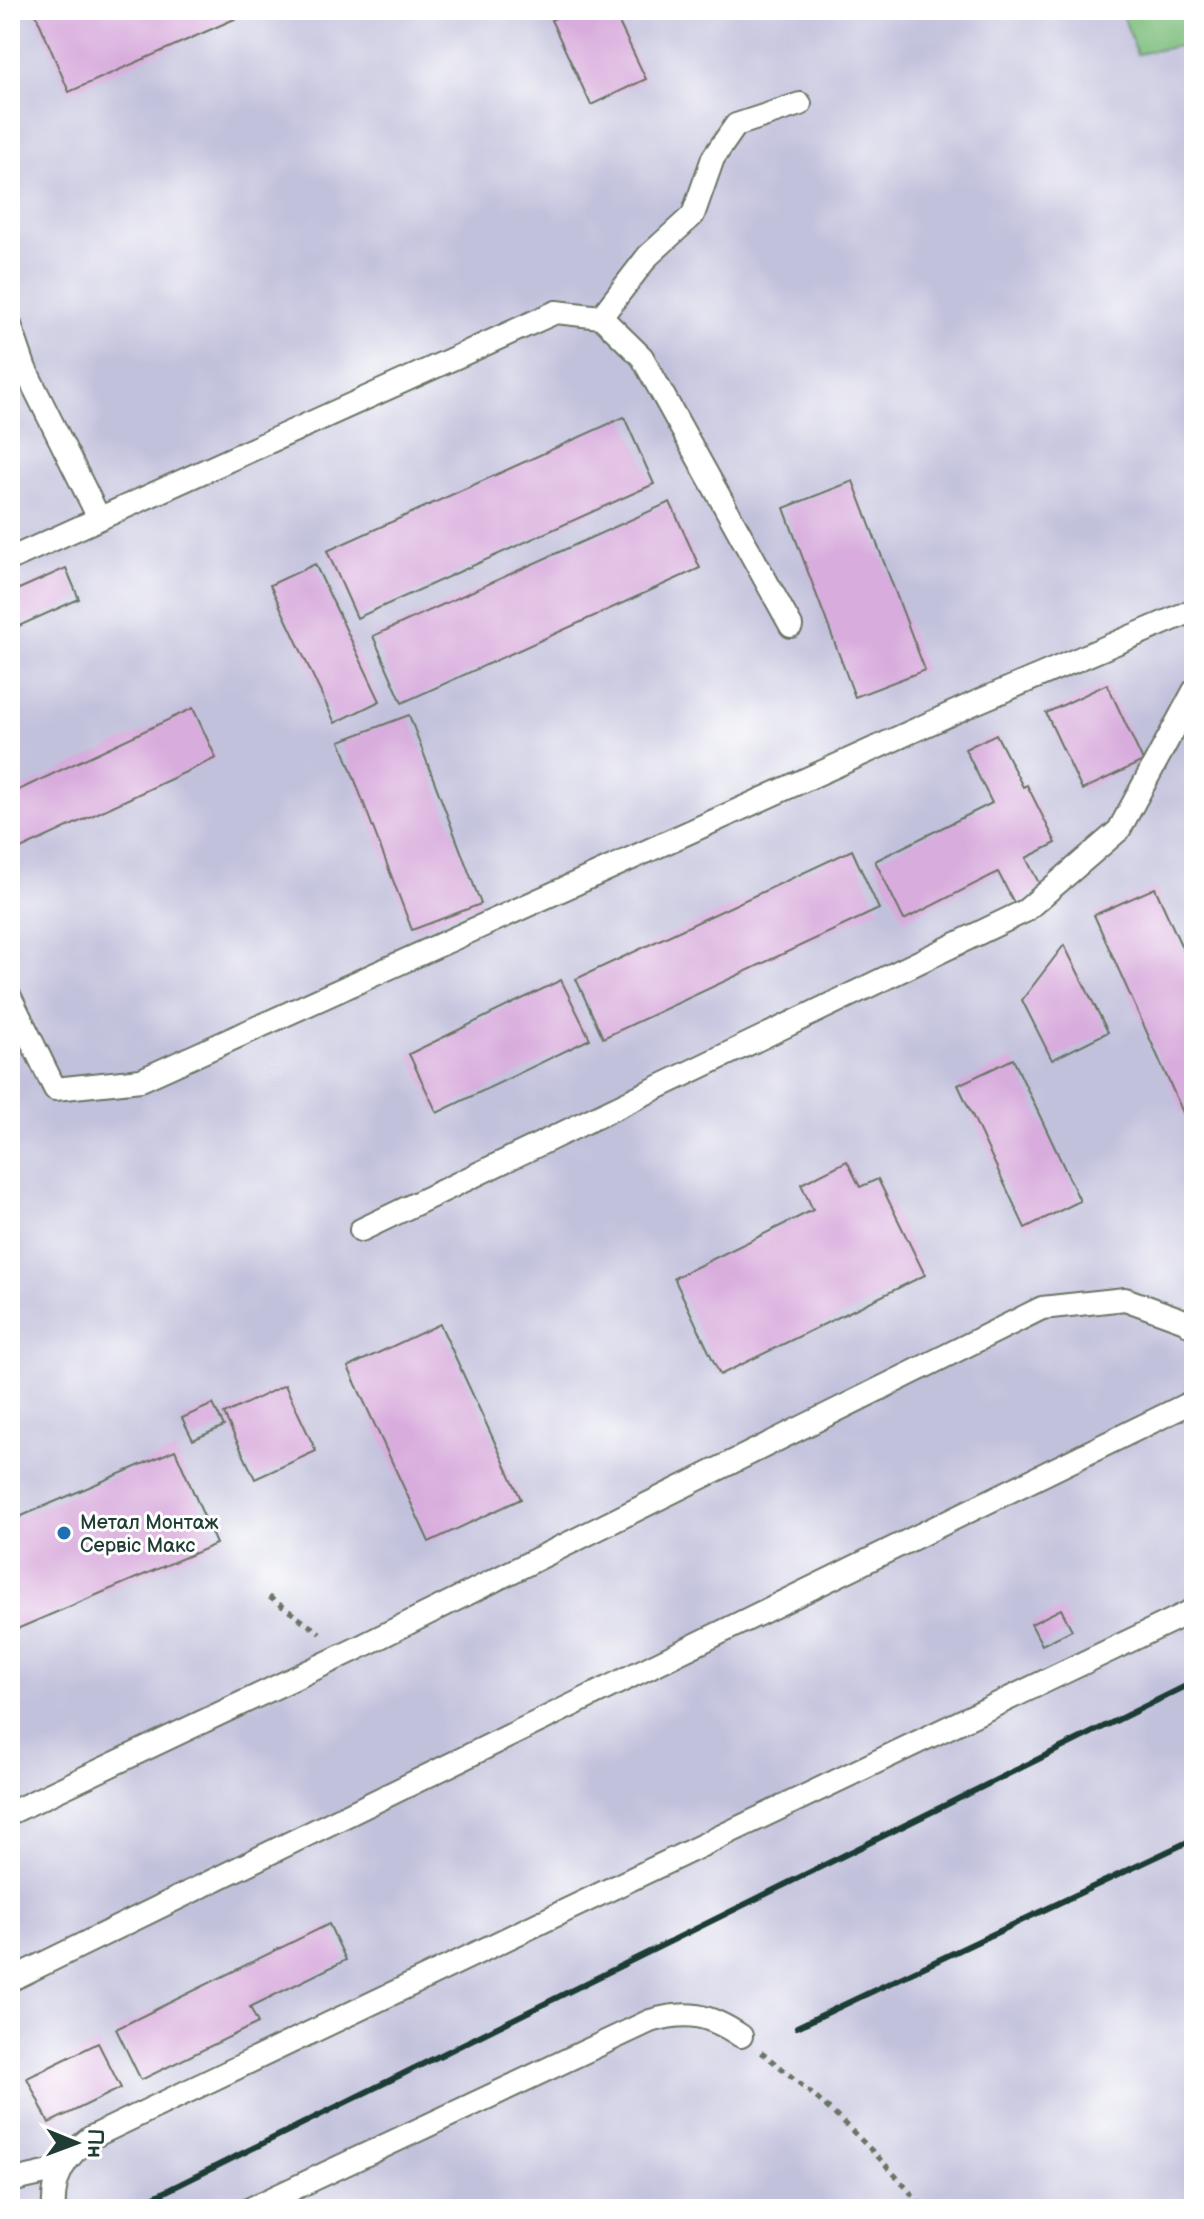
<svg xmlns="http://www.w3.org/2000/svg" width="1204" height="2219" font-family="'Balsamiq Sans',sans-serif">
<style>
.industrial{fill:#c2c1dc}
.forest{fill:#7ebd7e;stroke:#4e7d59;stroke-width:2}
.building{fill:#d8acdc}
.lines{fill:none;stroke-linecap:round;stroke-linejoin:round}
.service-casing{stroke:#687565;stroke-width:26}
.path{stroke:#687565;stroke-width:5;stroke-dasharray:6 6;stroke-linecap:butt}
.service{stroke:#fff;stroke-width:22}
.rail{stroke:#1f3d34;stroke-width:6}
.poi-dot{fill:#1f6fb2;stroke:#fff;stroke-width:3}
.labels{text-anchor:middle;stroke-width:6;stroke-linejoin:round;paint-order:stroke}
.poi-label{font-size:20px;fill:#1f3d34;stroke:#fff;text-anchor:start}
</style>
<rect width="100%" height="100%" fill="#fff"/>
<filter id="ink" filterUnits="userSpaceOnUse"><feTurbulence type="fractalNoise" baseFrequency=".0125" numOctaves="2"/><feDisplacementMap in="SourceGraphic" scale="16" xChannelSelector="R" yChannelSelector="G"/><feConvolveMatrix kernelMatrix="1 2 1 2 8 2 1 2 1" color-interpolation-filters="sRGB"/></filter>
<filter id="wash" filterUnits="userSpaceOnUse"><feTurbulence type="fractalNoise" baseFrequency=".006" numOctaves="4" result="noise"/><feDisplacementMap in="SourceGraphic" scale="32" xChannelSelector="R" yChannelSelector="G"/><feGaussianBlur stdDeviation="1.8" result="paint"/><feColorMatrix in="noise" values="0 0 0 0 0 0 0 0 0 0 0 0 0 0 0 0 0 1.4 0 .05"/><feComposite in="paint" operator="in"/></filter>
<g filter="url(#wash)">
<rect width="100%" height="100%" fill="#f1dec0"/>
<!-- industrial -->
<rect class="industrial" x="10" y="10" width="1184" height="2199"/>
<!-- forest -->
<polygon class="forest" points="1121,10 1194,10 1194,43 1137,54"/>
<g id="blocks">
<!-- building -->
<g class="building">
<polygon points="34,10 255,10 69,92"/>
<polygon points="571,10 613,10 646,79 591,105 551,20"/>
<polygon points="624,417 654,484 357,618 327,551"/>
<polygon points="853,481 925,670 855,697 784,508"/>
<polygon points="670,502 700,568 402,703 373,636"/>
<polygon points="315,564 380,701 335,723 270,585"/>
<polygon points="66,568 79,599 10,630 10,593"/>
<polygon points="1107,684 1143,761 1082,790 1046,713"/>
<polygon points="193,708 216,758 10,854 10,794"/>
<polygon points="409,715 481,904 412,930 340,741"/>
<polygon points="996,734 1023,787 1027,785 1056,843 1026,858 1042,889 1014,903 998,872 904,920 875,861 992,803 965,749"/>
<polygon points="1194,812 1194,834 1186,816"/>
<polygon points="852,850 879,909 603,1038 576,979"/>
<polygon points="1155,888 1194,974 1194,1137 1094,915"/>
<polygon points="1064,945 1108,1032 1052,1060 1022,1000"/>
<polygon points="561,980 590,1039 437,1113 409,1054"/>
<polygon points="1013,1059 1080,1201 1025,1228 958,1085"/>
<polygon points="847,1161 860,1187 878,1179 925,1275 720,1375 674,1278 813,1210 801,1184"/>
<polygon points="440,1324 521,1499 429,1542 348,1367"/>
<polygon points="285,1385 316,1451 255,1479 224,1414"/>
<polygon points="213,1404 224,1426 193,1440 182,1418"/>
<polygon points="175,1450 216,1544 10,1632 10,1521"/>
<polygon points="1061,1609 1072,1630 1042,1645 1031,1624"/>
<polygon points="329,1924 346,1960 250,2007 258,2023 141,2080 116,2029"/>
<polygon points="98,2043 121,2088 49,2123 27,2078"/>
</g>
</g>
</g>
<g filter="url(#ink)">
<use href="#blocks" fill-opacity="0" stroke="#687565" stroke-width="2"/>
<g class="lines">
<!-- service casing -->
<g class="service-casing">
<g id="service">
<polyline points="601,317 648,256 693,215 713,158 736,125 800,104"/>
<polyline points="10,325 25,369 99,518"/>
<polyline points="10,559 556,312 601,317 642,357 791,626"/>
<polyline points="10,997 55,1089 141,1080 977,702 1194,610"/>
<polyline points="361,1230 1025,911 1119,830 1194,691"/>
<polyline points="10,1813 356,1649 1042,1308 1125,1299 1185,1321 1194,1328"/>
<polyline points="10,1980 1194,1401"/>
<polyline points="10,2181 59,2170"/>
<path d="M 54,2209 C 52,2177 65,2157 90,2138 L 1194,1610"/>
<path d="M 250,2209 L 650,2021 C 688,2010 708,2014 741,2036"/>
</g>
</g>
<!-- path -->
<g class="path">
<polyline points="269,1597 320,1633"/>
<path d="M 761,2052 C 820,2098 877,2151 924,2209"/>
</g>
<!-- service -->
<use href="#service" class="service"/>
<!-- rail -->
<g class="rail">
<polyline points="797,2027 1194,1839"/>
<polyline points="130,2209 1194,1682"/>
</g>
</g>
</g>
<!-- markers -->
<circle class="poi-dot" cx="64" cy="1533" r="8"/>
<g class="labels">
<!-- poi labels -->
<g class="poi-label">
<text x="80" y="1529">Метал Монтаж<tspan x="80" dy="23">Сервіс Макс</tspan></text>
</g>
</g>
<!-- margin -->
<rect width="1204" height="2219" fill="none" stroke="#fff" stroke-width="40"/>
<!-- north arrow -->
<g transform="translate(76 2143) rotate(91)" stroke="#ffffff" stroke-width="6" paint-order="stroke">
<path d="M0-6L14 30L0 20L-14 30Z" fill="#1f3d34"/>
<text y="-12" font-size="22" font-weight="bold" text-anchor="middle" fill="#1f3d34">Пн</text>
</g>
</svg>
